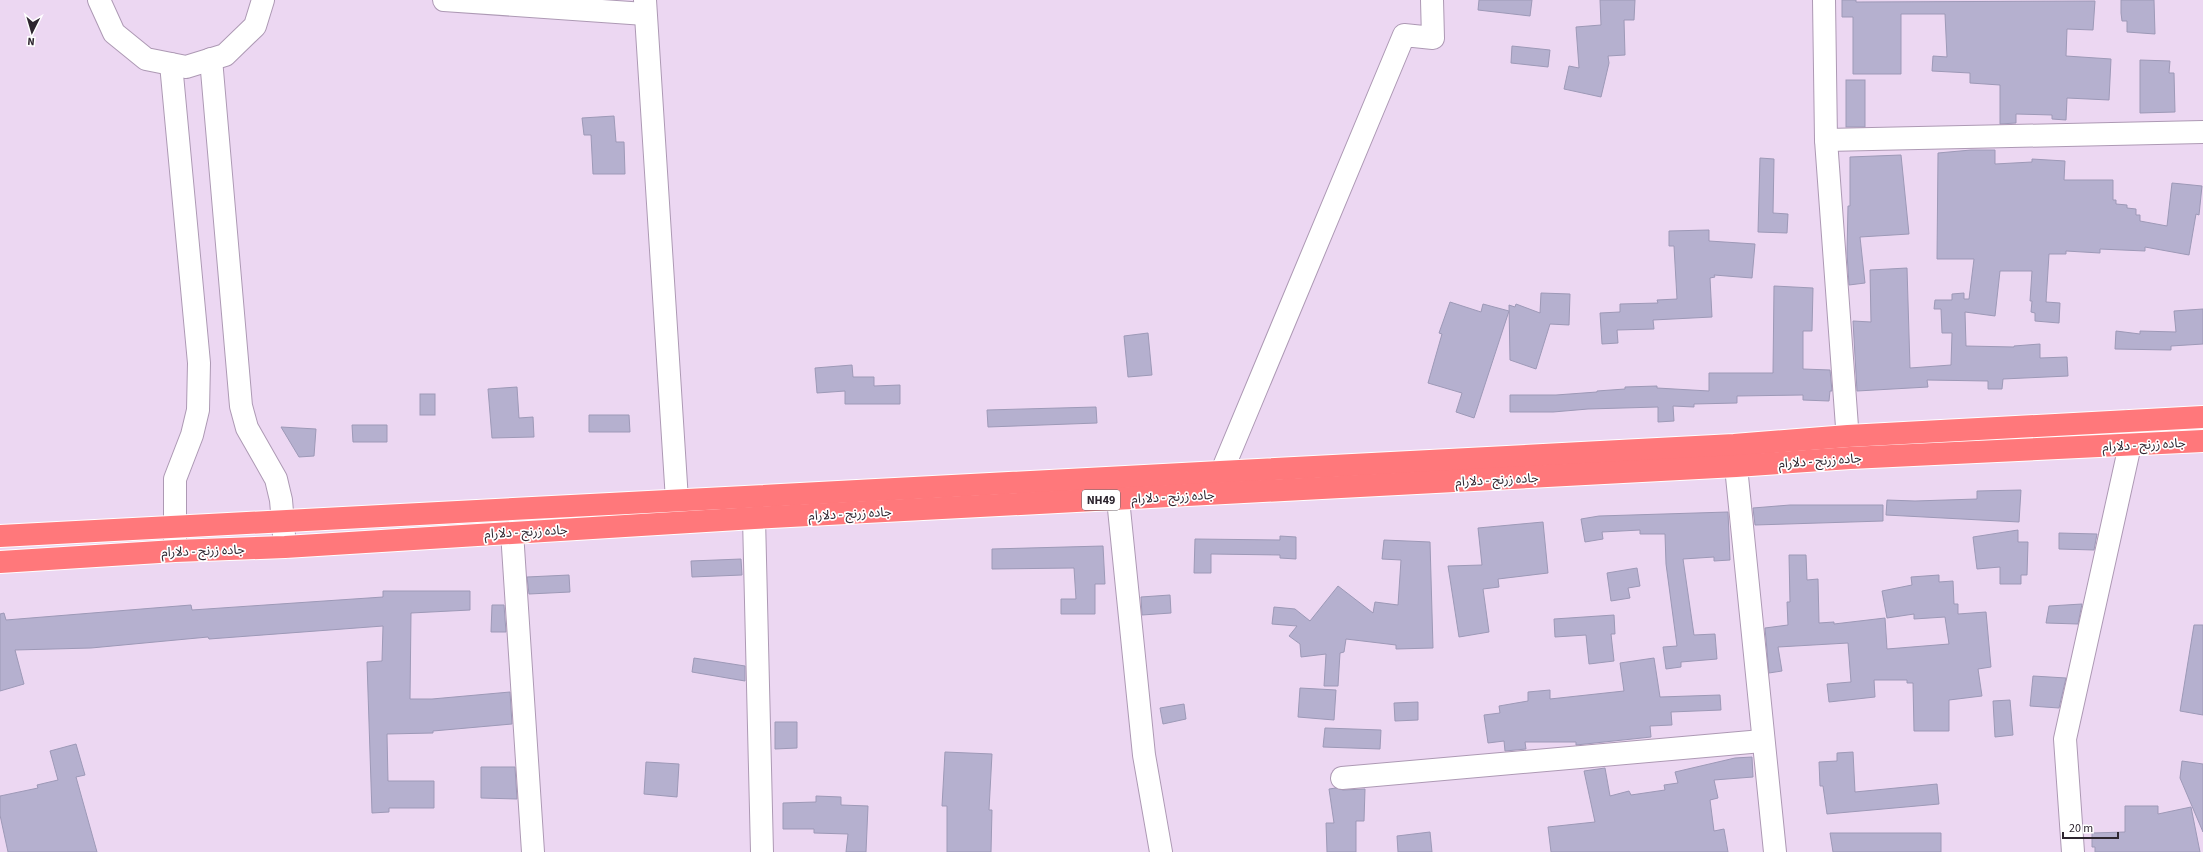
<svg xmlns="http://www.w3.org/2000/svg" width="2203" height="852" font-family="'Source Sans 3','Noto Sans Arabic',sans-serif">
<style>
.building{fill:#b5b0cf;stroke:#9d99b7}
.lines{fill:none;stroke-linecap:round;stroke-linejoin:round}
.minor-casing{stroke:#ad99b4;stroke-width:24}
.highway-casing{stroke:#fff;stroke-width:24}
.minor{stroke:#fff;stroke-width:22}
.highway{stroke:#ff787b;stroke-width:22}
.labels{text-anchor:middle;stroke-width:3.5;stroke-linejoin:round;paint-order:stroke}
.shield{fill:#fff;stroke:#6c666d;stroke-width:1}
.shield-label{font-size:12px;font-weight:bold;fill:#2d252f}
.street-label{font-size:13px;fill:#2d252f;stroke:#fff}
</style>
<rect width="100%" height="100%" fill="#ecd7f2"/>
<!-- building -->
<g class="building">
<polygon points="1479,0 1532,0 1530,16 1478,10"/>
<polygon points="1600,0 1635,0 1634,20 1624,20 1625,55 1608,56 1609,63 1601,97 1564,89 1569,66 1579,68 1576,27 1601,25"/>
<polygon points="1842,0 1856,0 1856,2 2095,1 2093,30 2067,29 2066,56 2111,59 2109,100 2067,98 2066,120 2052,119 2052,115 2016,114 2016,123 2000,124 2000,85 1970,83 1970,73 1932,71 1933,56 1947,57 1945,14 1901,14 1901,74 1853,74 1853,17 1842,17"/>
<polygon points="2121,0 2154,0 2155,34 2127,32 2127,21 2122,21 2121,13"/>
<polygon points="1512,46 1550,50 1548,67 1511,63"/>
<polygon points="2140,60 2170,61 2169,73 2174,73 2175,112 2140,113"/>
<rect x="1846" y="80" width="19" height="47"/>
<polygon points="614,116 616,142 624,142 625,174 593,174 591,135 584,135 582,118"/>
<polygon points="1971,150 1995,150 1995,164 2032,162 2032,159 2065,161 2064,180 2113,180 2113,200 2116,200 2116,204 2127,205 2127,208 2136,209 2136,215 2140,215 2140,221 2167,226 2172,183 2202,186 2199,215 2196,214 2189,255 2145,247 2145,251 2100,249 2100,253 2066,251 2066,254 2049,254 2046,302 2060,303 2059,323 2035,321 2035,313 2031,312 2032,301 2030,301 2032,271 2000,271 1995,316 1965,312 1966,346 2014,347 2014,346 2040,344 2040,358 2067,357 2068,376 2003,379 2002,389 1988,389 1988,381 1927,380 1928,387 1857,391 1853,321 1871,322 1870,270 1907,268 1910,368 1951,365 1952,333 1942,333 1941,309 1934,309 1935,300 1952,300 1952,294 1964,293 1964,299 1969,299 1974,259 1937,259 1938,153"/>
<polygon points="1901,155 1909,234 1860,237 1865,283 1849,285 1847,253 1848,206 1850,206 1850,157"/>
<polygon points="1760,158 1774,159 1773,213 1788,214 1787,233 1758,232"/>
<polygon points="1709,230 1709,241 1755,244 1752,278 1714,275 1715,277 1710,278 1712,317 1653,320 1654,329 1617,330 1618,343 1602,344 1600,313 1620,312 1620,304 1658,303 1657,300 1677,299 1674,246 1669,246 1669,231"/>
<polygon points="1774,286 1813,288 1812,331 1803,331 1803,369 1830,370 1832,391 1830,391 1829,401 1803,400 1803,395 1737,396 1737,403 1694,404 1694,407 1673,406 1674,421 1658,422 1658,407 1588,409 1553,412 1510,412 1510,395 1556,395 1597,392 1597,391 1625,389 1625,387 1657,386 1657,388 1709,391 1709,373 1773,373"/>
<polygon points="1541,293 1570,294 1569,325 1550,324 1536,369 1510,360 1509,305 1515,307 1516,304 1540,313"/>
<polygon points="1450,302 1481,312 1483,304 1509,311 1474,418 1456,412 1462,393 1428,383 1442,334 1439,333"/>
<polygon points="2203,309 2203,344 2171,346 2171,350 2115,349 2116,331 2140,334 2140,331 2176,332 2174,311"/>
<polygon points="1148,333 1152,375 1128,377 1124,336"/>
<polygon points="852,365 853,377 874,377 874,386 900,385 900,404 845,404 845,391 817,393 815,368"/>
<polygon points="517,387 519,418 533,417 534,437 492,438 488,389"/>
<rect x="420" y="394" width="15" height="21"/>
<polygon points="1096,407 1097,423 988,427 987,410"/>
<polygon points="589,415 629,415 630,432 589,432"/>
<polygon points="352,425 387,425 387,442 353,442"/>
<polygon points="281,427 316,429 314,456 299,457"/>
<polygon points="2021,490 2019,522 1886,515 1887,500 1915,501 1977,499 1977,491"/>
<polygon points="1790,505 1883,505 1883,521 1755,525 1753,508"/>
<polygon points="1728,512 1730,560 1714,561 1714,557 1683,559 1694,635 1715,634 1717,659 1681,662 1681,667 1666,669 1663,647 1677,646 1666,564 1665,534 1640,534 1640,530 1602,532 1603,539 1585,542 1581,519 1599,516"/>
<polygon points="1543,522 1548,573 1498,579 1499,587 1483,589 1489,632 1459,637 1448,566 1482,565 1478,528"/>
<polygon points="2018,530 2018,542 2028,542 2027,575 2021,575 2021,584 2000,584 2000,567 1977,569 1973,537"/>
<polygon points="2059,533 2097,534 2094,550 2059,549"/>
<polygon points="1280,536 1296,537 1296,559 1280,558 1280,555 1211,554 1211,573 1194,573 1195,539 1280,540"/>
<polygon points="1384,540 1430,542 1433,648 1396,649 1396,645 1346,639 1344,652 1340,653 1338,686 1324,686 1326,654 1301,657 1300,644 1289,636 1297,626 1272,624 1274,607 1295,609 1310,621 1338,586 1373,613 1375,602 1398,605 1401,560 1382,559"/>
<polygon points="1103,546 1105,584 1095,584 1095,614 1061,614 1061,599 1076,599 1074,568 992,569 992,549"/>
<polygon points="1789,555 1806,555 1807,580 1818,579 1819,623 1834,622 1834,624 1885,618 1887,649 1949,644 1945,617 1914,619 1914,614 1887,618 1882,591 1912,585 1911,577 1939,575 1939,582 1953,581 1954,604 1958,604 1958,614 1986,612 1991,667 1978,669 1982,696 1949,700 1949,731 1914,731 1913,683 1907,683 1907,680 1874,680 1875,697 1829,702 1827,684 1851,682 1848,643 1778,647 1782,671 1769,673 1765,628 1788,625 1787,602 1790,602"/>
<polygon points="741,559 742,575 692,577 691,561"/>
<polygon points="1637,568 1640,586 1628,588 1630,598 1611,601 1607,573"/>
<polygon points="569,575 570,592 529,594 527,577"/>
<polygon points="383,591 470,591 470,610 411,613 410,699 432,699 510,692 512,724 433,731 433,733 387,734 388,781 434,781 434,808 389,808 389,812 372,813 367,662 382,661 383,626 209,639 208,637 91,648 15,650 24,684 0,691 0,614 4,613 6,620 191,605 192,610 383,597"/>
<polygon points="1170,595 1171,613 1142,615 1141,597"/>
<polygon points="2082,604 2078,624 2046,623 2049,606"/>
<polygon points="492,605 504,605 506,632 491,632"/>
<polygon points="1614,615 1615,634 1611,634 1614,661 1589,664 1586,635 1555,637 1554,619"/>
<polygon points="2194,625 2203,625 2203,715 2180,711"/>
<polygon points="694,658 745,666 745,681 692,672"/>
<polygon points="1654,658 1660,697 1720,695 1721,710 1671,712 1672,725 1650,726 1651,737 1576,745 1576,742 1525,742 1526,749 1505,751 1504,741 1488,743 1484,715 1500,713 1499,706 1528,701 1528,692 1550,690 1550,699 1624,691 1620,663"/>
<polygon points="2033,676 2066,678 2059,708 2030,706"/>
<polygon points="1300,688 1336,690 1334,720 1298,717"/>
<polygon points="2010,700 2013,735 1995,737 1993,701"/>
<polygon points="1418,702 1418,720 1395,721 1394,703"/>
<polygon points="1184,704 1186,719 1163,724 1160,708"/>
<polygon points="775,722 797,722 797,748 775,749"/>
<polygon points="1325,728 1381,730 1380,749 1323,747"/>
<polygon points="76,744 85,775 76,777 97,852 8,852 0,815 0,796 38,788 37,785 58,780 50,751"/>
<polygon points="945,752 992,754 989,810 992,810 991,852 947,852 947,806 942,806"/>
<polygon points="1853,752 1855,792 1937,784 1939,804 1827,814 1823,786 1820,786 1819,762 1837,761 1837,753"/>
<polygon points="1752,757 1753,777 1714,780 1718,798 1710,800 1714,831 1724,829 1728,852 1551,852 1548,827 1595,822 1584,771 1605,768 1610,796 1629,791 1631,795 1665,790 1664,785 1678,783 1675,772 1735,758"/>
<polygon points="2182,761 2203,764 2203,832 2180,778"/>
<polygon points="646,762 679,764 677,797 644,794"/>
<polygon points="481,767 515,767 517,799 481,798"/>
<polygon points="1336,788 1343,790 1365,789 1364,821 1356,821 1356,852 1327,852 1326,823 1334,823 1329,789"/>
<polygon points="816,796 841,797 841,805 868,806 866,852 846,852 848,834 814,833 814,829 783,829 783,803 816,802"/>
<polygon points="2125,806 2158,806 2158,814 2191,807 2200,852 2095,852 2095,847 2092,847 2092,833 2125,832"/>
<polygon points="1430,832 1432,852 1398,852 1397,836"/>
<polygon points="1830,833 1941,833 1941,852 1833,852"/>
</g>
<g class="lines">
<!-- minor casing -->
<g class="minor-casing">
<g id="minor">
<polyline points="99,0 114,33 146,59 186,67 225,55 255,26 263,0"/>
<polyline points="444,0 645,14"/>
<polyline points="645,0 677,500"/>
<polyline points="1824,0 1826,140 1849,454"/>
<polyline points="211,59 241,406 247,428 276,479 281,500 285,547"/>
<polyline points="171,64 199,363 198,410 192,435 175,479 175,551"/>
<polyline points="1826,140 2203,132"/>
<polyline points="1734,447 1775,852"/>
<polyline points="1222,471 1404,35 1433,38 1432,0"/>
<polyline points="1118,480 1118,499 1144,755 1161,852"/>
<polyline points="754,518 762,852"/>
<polyline points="512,532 533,852"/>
<polyline points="1342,778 1762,741"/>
<polyline points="2073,852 2065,739 2130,445 2129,421"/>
</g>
</g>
<!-- highway casing -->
<g class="highway-casing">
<g id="highway">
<polyline points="0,536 1734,445 1848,436 2203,417"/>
<polyline points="0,562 175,551 285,547 754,518 1736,466 1850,458 2203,441"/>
</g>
</g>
<!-- minor -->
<use href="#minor" class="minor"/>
<!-- highway -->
<use href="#highway" class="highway"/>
</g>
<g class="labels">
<!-- shield labels -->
<rect class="shield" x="1082" y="490" width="38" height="20" rx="3"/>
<g class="shield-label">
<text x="1101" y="504">NH49</text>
</g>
<!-- street labels -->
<g class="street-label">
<text transform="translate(2144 444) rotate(-3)" y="5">جاده زرنج - دلارام</text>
<text transform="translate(1820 460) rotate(-4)" y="5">جاده زرنج - دلارام</text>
<text transform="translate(1497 479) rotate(-3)" y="5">جاده زرنج - دلارام</text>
<text transform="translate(1173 496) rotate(-3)" y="5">جاده زرنج - دلارام</text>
<text transform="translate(850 513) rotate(-3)" y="5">جاده زرنج - دلارام</text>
<text transform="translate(526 531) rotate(-3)" y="5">جاده زرنج - دلارام</text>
<text transform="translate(203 550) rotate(-2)" y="5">جاده زرنج - دلارام</text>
</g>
</g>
<!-- north arrow -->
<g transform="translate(32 32) rotate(185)" stroke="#ffffff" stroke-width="3" paint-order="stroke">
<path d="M0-3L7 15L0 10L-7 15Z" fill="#2d252f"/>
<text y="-6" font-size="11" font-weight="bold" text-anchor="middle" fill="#2d252f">N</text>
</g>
<!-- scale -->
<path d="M2063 832v6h55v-6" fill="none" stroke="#2d252f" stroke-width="2"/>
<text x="2069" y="832" font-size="12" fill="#2d252f" stroke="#ffffff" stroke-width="3" paint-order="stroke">20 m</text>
</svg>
